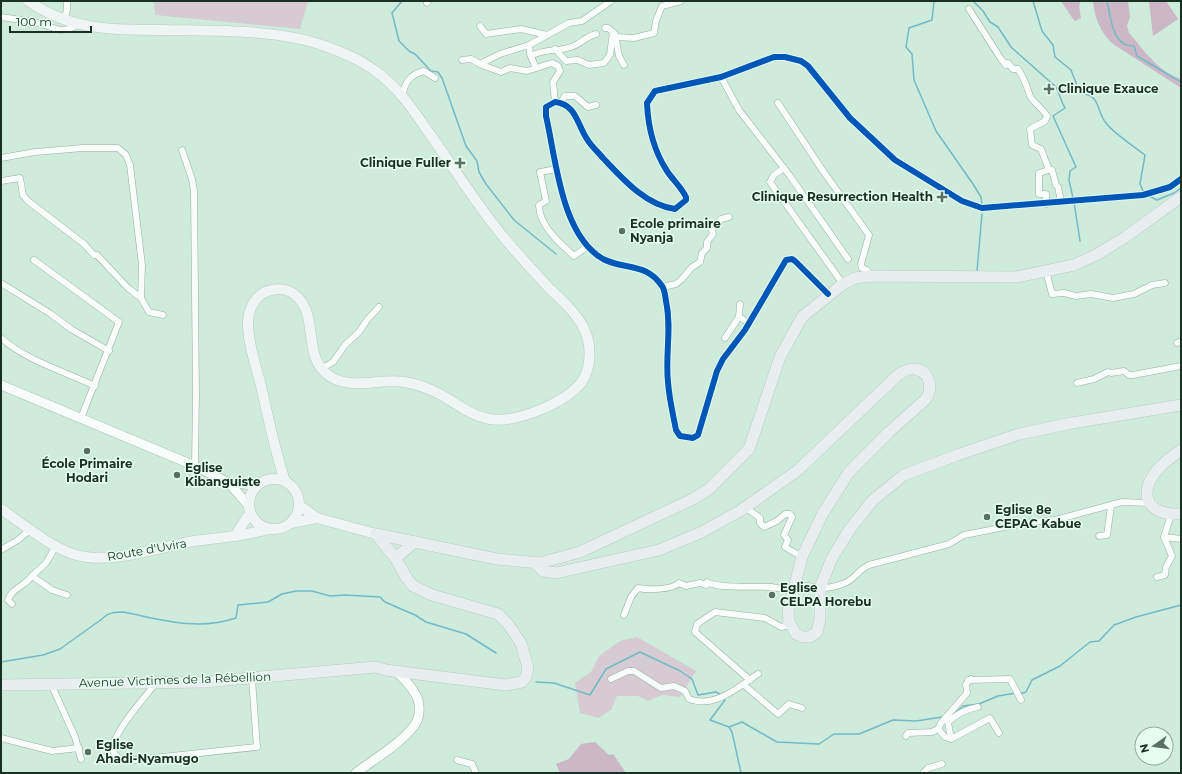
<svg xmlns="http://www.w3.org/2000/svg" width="1182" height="774" font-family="Montserrat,sans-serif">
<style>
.green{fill:#d6cbd2}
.forest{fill:#ccb7c6}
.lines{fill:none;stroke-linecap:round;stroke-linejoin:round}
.stream{stroke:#73b9c7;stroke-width:1.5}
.street-casing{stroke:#99b0a4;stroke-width:7}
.secondary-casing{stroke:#99b0a4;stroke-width:10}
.primary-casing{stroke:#bbcac2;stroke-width:11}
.highway-casing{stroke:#bbcac2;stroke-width:12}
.street{stroke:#f8fcfa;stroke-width:6}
.secondary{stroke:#f8fcfa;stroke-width:9}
.primary{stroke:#eff4f4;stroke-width:10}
.highway{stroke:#e8eef0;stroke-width:11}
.cycleway-casing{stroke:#e7fdf0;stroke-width:8}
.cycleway{stroke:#0057b8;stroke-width:6}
.poi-dot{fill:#597164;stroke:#e7fdf0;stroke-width:1.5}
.labels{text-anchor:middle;stroke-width:3;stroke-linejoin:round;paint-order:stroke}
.poi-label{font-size:12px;font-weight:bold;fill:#1a3024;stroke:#e7fdf0;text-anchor:start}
.street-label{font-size:12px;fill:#1a3024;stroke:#e7fdf0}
</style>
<rect width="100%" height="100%" fill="#ceebdb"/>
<!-- green -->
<g class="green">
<polygon points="154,1 308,1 300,29 155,15"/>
<polygon points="637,637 696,671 680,697 662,695 648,701 638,696 617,696 611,710 598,718 580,713 575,683 591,672 599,656 620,641"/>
</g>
<!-- forest -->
<g class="forest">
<polygon points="1061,1 1081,1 1079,6 1081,18 1075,21 1073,19"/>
<path d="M 1093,1 L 1128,1 L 1130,17 L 1127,26 L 1129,33 C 1144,50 1158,72 1181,79 L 1181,88 L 1113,44 C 1100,32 1095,19 1093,1 Z"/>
<polygon points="1149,1 1166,1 1178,19 1153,36"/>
<polygon points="595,742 609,755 613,754 626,773 560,773 556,764 569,759 581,744"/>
</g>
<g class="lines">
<!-- stream -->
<g class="stream">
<polyline points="402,1 392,13 399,41 409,51 415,54 431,71 438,72 442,78 466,146 477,161 479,172 486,184 514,220 556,254"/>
<polyline points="934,1 932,20 909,28 906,47 912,54 914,80 936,131 973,184 981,197 982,204"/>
<path d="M 973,1 L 983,11 L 990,22 L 998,27 L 1011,47 L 1056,87 C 1060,94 1060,100 1065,108 L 1053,116 L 1076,167 L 1070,171 L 1069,180 L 1073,198"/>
<path d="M 1033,1 L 1042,31 L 1053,45 L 1055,57 L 1071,70 L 1080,93 C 1102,96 1095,109 1106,123 C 1113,133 1135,147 1145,155 L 1140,184 L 1144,193"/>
<path d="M 1107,1 C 1111,18 1112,47 1134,46 L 1137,56 L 1181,82"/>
<polyline points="1149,196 1157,200 1174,193 1181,188"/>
<polyline points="1074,202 1080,241"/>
<polyline points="977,271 982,214"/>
<path d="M 1,662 L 43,655 L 60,649 L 102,619 C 108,612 116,612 124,612 C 163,620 197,631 236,618 L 238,605 L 268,602 L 282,594 L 296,591 L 312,591 L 330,596 L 345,595 L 380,597 L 385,602 L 415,615 L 426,622 L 466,634 L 496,653"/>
<polyline points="536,682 554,683 590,695 606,669 640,652 680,671 692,679 698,695 716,692 721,695"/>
<polyline points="1020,694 1026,692 1032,680 1060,666 1090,642 1099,641 1114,625 1136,617 1181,605"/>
<polyline points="724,698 725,700 710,720 729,727 742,722 777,742 819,744 834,734 859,734 893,720 916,721 942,717"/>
<polyline points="953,715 963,706 979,704 998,696 1016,693"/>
<polyline points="729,727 732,732 741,773"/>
</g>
<!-- street casing -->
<g class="street-casing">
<g id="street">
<polyline points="427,3 428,1"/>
<path d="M 969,9 L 1001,59 L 1006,65 L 1008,63 L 1013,69 L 1018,69 C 1024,78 1027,86 1030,96 C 1032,101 1043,109 1047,116 L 1045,121 L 1030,129 L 1032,145 L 1041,149 L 1049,170 L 1039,173 L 1039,194 L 1046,194 L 1046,204"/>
<polyline points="1,17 35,22 60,30 69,29 78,25"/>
<polyline points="64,20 67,10 67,1"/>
<polyline points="480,26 486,34 521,29 547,35"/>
<polyline points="605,28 608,28 615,34 619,56 624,65"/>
<polyline points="616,37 634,38 654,33 656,21 662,6 681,1"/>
<polyline points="555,49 566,61 578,60 589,65 604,63 610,55 613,32"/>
<path d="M 531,56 C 545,48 557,52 571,47 C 581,44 586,36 596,34"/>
<polyline points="462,60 471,59 482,65 501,72 510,68 527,71 552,63 558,66 560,71 553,82 555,102"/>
<polyline points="480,64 500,54 529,45"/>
<polyline points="536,68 530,54 529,45 569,23 582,21 611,1"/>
<polyline points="721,77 739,110 790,176 848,259"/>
<path d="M 402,97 C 405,82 409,75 424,71 L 435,78"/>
<polyline points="561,102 565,96 575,96 588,107 596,105"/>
<polyline points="778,103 823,171 869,235 861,264 862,268 867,270 870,276"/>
<polyline points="182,150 192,179 194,191 196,394 195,466"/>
<polyline points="1,158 35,152 83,148 118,148 126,155 130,165 142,265 141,298"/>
<polyline points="784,168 774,175 770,182 843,284"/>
<path d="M 557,169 L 540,172 L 546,201 L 539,205 C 539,226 560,243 574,256 L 588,246"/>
<polyline points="1049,170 1052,170 1056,185 1058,187 1061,202"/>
<polyline points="1,181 20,178 23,195 28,201 84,244 94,255 97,255 128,288 141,298 149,312 163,315"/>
<polyline points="34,260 119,322 81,418"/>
<polyline points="1046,271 1052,294 1064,293 1076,296 1091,294 1113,298 1134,294 1152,285 1165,283"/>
<polyline points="1,283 51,314 71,329 109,351"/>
<polyline points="663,287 676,284 682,279 691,268 700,262 702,253 707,248 707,242 713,234 712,230 721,219 729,217"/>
<path d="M 828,294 L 795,261 L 792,259 L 786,260 L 745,330 L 723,359 L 717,371 L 698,435 L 693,438 L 680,436 L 676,430 C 673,414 669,398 668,382 C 665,355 672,328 666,301 C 665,296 665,290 662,286 C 646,262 624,270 603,259 C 561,235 556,159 546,116 L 546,107 L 555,102 C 576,104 577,124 587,139 C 591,146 598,152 603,158 C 622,178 645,205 675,209 L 686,200 L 686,197 C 681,187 673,180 667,171 C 654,151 648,127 647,103 L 655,91 L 721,77 L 774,57 L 785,57 L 801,61 L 808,66 L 850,118 L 895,160 L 962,201 L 982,208 L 1143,195 L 1170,187 L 1181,179"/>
<polyline points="740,304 739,317 749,323"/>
<path d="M 1,338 C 27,361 64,371 95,386"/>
<polyline points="725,338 739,317"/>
<polyline points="1177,343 1181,341"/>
<polyline points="321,369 333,362 345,345 359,332 367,320 379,307"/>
<polyline points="1077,383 1094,379 1108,372 1111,373 1124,371 1129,375 1133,375 1181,366"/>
<polyline points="747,506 749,510 760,518 760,523 764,527 777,521 785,514 790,514 792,517 784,535 788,540 785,547 802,557"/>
<polyline points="1099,536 1107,535 1111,506"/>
<polyline points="1164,537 1181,539"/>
<polyline points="56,546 46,563 32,576 52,590 67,595"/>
<polyline points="1,550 18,540 31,529"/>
<polyline points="1157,577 1165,575 1166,567 1172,556 1164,537 1171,515"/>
<path d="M 12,604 L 8,600 C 12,588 25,586 32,576"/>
<path d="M 624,615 L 631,597 L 638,588 C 647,590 672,590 679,583 L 686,586 L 700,583 L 706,585 L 707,582 C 717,589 757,586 771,587 C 778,588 785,590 792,591 C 797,591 801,587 806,586 C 812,586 816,588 821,588 C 829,588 838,586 845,583 C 855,579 859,569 869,565 L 949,544 L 964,535 L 1031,522 L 1055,520 L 1122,502 L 1149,503"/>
<path d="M 611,679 L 628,671 L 634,671 L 661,688 L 674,686 L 685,691 L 689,699 C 715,709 738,687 758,674"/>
<polyline points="750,680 695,632 697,624 715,612 765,618 781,627 790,625"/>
<polyline points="968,680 1010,679 1021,700"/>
<path d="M 156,683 C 145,697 114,731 113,748 C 113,755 119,759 125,761 L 257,747 L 252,679"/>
<polyline points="51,684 75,737 81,759"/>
<polyline points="744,685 778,714 789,704 802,708"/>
<polyline points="938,729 945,737 951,739 990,718 999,733"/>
<polyline points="906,736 908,733 932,732 938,729 941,723 967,693 966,684 971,679"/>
<polyline points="1,738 52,751 79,748"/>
<path d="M 951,739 L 948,722 C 958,714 965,709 978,707"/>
<polyline points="457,760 472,764 476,773"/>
<polyline points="923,773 928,768 942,764"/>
</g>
</g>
<!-- secondary casing -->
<g class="secondary-casing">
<g id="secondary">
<polyline points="1,385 195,466 229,483 256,485"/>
<polyline points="229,483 248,505"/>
<path d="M 356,773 C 374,759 400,744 414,726 C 421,717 421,701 414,692 C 410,684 402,678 396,671"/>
</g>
</g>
<!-- primary casing -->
<g class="primary-casing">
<g id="primary">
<path d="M 28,1 C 71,31 114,30 164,30 C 215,31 277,29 325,46 C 342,52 359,59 374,70 C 396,85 412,108 427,130 C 453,166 477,206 506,240 C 520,257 536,274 551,290 C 564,302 578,315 585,331 C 592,347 591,369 581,383 C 571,395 556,403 542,409 C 467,441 466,392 404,382 C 380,378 353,390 331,377 C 300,358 321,314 294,294 C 287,289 277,288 268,291 C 255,295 248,310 248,323 C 248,343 255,363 260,382 C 268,415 274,448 285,481"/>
<circle cx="274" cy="504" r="25"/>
<polyline points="299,505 317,518 376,534"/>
<path d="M 1,509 C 23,524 49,546 73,554 C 108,566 158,547 194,541 C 219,538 244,536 269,529"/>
<polyline points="291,523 317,518"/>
<polyline points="235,536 250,513"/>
</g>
</g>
<!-- highway casing -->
<g class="highway-casing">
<g id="highway">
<path d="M 1181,450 C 1174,455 1167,460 1161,466 C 1137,490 1144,516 1181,514"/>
<polyline points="376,534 497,559 540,563 580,552 693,499 709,489 749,449 780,357 802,317 843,284 855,278 870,276 1016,277 1074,265 1096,255 1124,238 1181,197"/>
<polyline points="396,559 400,554 415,542"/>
<path d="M 535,563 L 543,571 L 556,573 L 659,550 L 702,532 L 740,511 L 797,471 L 899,374 C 903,372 909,368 914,369 C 930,370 933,388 926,399 L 889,432 L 849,472 L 822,515 L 802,557 L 788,612 L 789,622 L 796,634 L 803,637 L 810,637 L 817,632 L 820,619 L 820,588 L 832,558 L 850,529 L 873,500 L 904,475 L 957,455 L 1019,434 L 1072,423 L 1181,405"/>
<polyline points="1,685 204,682 376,667 386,670 506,685 522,682 526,677 528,668 521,643 508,624 498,614 432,595 413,586 406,577 396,559 376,534"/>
</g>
</g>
<!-- street -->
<use href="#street" class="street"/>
<!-- secondary -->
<use href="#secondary" class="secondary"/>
<!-- primary -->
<use href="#primary" class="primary"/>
<!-- highway -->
<use href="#highway" class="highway"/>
<!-- cycleway casing -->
<g class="cycleway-casing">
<path id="cycleway" d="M 828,294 L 795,261 L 792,259 L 786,260 L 745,330 L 723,359 L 717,371 L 698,435 L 693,438 L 680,436 L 676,430 C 673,414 669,398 668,382 C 665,355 672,328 666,301 C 665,296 665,290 662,286 C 646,262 624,270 603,259 C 561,235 556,159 546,116 L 546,107 L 555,102 C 576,104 577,124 587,139 C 591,146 598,152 603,158 C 622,178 645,205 675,209 L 686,200 L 686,197 C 681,187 673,180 667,171 C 654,151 648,127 647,103 L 655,91 L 721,77 L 774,57 L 785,57 L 801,61 L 808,66 L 850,118 L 895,160 L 962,201 L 982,208 L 1143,195 L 1170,187 L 1181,179"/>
</g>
<!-- cycleway -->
<use href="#cycleway" class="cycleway"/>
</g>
<!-- markers -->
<g class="poi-dot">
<path d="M1047 83h4v4h4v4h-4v4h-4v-4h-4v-4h4z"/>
<path d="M458 157h4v4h4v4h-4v4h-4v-4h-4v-4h4z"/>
<path d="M940 191h4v4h4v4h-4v4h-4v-4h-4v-4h4z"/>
<circle cx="622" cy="231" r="4"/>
<circle cx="87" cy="451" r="4"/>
<circle cx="177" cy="475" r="4"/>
<circle cx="987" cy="517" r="4"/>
<circle cx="772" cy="595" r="4"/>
<circle cx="88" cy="752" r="4"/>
</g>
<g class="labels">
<!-- poi labels -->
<g class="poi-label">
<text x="1058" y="93">Clinique Exauce</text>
<text x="451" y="167" text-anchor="end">Clinique Fuller</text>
<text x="933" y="201" text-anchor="end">Clinique Resurrection Health</text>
<text x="630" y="228">Ecole primaire<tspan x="630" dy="14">Nyanja</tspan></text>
<text x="87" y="468" text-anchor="middle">École Primaire<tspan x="87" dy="14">Hodari</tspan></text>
<text x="185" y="472">Eglise<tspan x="185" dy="14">Kibanguiste</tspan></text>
<text x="995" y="514">Eglise 8e<tspan x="995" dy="14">CEPAC Kabue</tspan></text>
<text x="780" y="592">Eglise<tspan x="780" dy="14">CELPA Horebu</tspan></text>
<text x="96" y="749">Eglise<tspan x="96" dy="14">Ahadi-Nyamugo</tspan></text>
</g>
<!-- street labels -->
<g class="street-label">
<text transform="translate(147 550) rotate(-10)" y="4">Route d'Uvira</text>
<text transform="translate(175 680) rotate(-2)" y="4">Avenue Victimes de la Rébellion</text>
</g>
</g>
<!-- border -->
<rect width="1182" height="774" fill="none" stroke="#1a3024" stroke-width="4"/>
<!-- north arrow -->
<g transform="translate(1154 746) rotate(256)"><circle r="19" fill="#e7fdf0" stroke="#95ab9e"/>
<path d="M0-3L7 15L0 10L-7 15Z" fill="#597164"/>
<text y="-6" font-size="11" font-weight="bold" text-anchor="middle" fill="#1a3024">N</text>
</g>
<!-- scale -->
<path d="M10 26v6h81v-6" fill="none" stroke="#1a3024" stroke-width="2"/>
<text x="16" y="26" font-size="12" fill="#1a3024" stroke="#e7fdf0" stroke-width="3" paint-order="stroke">100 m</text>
</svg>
